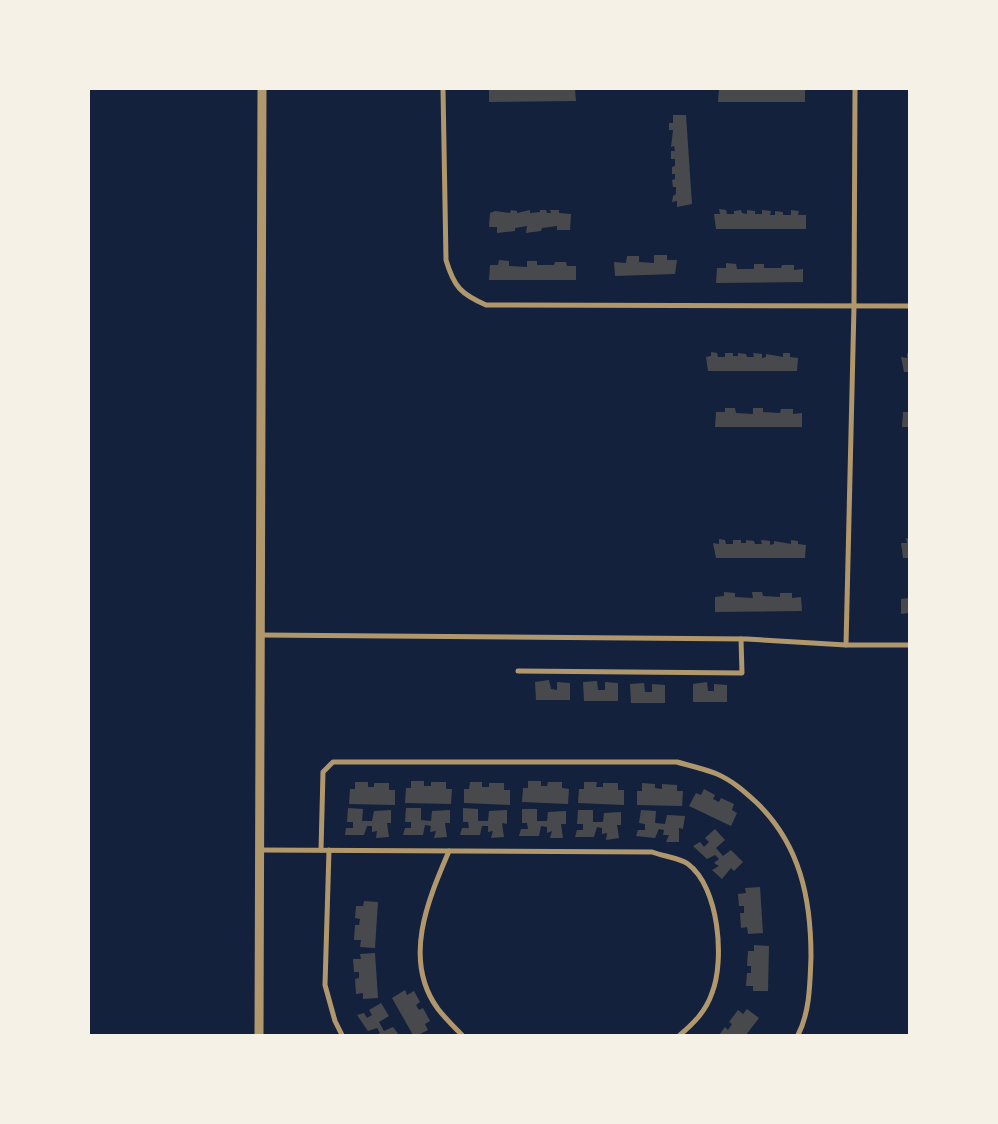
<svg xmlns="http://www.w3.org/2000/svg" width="998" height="1124" font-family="Commissioner,sans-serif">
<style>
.building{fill:#48494c}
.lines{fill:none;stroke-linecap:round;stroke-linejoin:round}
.minor{stroke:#b1986c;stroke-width:5}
.tertiary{stroke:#b1986c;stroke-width:9}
</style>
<rect width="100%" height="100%" fill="#14213d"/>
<!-- building -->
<g class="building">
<polygon points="489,89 575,89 576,101 489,102"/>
<polygon points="719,89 805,89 805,102 718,102"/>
<polygon points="673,115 686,115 692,204 677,207 677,201 672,202 673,196 676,194 676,187 673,187 672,180 675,179 675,174 672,174 672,167 675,166 675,159 671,159 671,151 675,151 674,146 671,147 673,130 669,130 669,123 673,123"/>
<polygon points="719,209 726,210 727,214 734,214 734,211 741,210 742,213 747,214 747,210 755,211 755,214 762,214 762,210 771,211 770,215 775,215 775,211 783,212 783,215 791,215 791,210 799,211 798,215 806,215 806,229 716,229 714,214 720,214"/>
<polygon points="511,210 517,211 517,213 530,210 530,213 540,212 540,210 546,210 547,213 551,213 550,210 559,210 559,213 571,214 570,230 557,230 557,226 542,228 541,231 526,233 527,226 515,228 515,231 497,233 497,227 489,227 490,213 495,211 510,213"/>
<polygon points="654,255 667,255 667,260 677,260 675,274 615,276 614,262 626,263 627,256 639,256 639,262 654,263"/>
<polygon points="499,260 509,261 509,266 527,267 527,261 537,261 537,265 554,265 555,262 566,262 567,266 576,266 576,280 489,280 490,265 498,265"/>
<polygon points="726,263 736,264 737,269 754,269 754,264 764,264 764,268 781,268 782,265 794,265 794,270 803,269 803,282 716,283 717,268 726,268"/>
<polygon points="711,352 717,353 718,357 725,357 725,353 733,353 733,356 738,356 738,353 746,354 747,357 754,357 753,353 762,354 762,358 766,357 766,354 783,357 783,353 790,353 790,357 798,358 797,371 708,371 706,357 711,356"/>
<polygon points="907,353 909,353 909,372 904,372 901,357 907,358"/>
<polygon points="725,408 735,408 736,413 753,414 753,408 763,408 763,412 780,413 781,409 793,409 793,414 802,413 802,427 715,427 716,412 725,412"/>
<polygon points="903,412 909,412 909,427 902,427"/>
<polygon points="906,538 909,539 909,558 903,558 901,543 907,543"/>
<polygon points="719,539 725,540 726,544 733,544 733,540 741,540 741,543 746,543 746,540 754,541 755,544 762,544 761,540 770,541 770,545 774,544 774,541 791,544 791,540 798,541 798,544 806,545 805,558 716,558 713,543 719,544"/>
<polygon points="724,592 735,593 735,597 753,598 752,592 762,592 763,596 780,597 780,593 792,593 792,598 801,597 802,611 715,612 715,597 724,596"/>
<polygon points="909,598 909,613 901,614 901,599"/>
<polygon points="549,680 551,689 557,690 557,682 570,683 570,700 536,700 535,682"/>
<polygon points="597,681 598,690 605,690 605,682 618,683 618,701 584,701 583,682"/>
<polygon points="707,682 708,691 714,691 714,684 727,685 727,702 693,702 693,684"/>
<polygon points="644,683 645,692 652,692 652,684 665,685 665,703 631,703 630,684"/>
<polygon points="411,781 424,781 424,786 431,786 431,782 446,782 446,789 452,789 451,804 405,803 406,788 411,788"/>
<polygon points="528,781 541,781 541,786 547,786 548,782 562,782 562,788 569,789 568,804 522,802 523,788 528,788"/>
<polygon points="355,782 368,782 368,787 374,787 374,783 389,783 389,790 395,790 395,805 349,804 350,789 355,789"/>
<polygon points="470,782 482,782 482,787 489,787 489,783 504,783 504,790 510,790 510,805 464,803 464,789 469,789"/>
<polygon points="584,782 597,782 596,787 603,787 603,783 618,783 618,790 624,790 624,805 578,803 579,789 584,789"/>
<polygon points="642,783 655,784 655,788 662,789 662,784 677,785 677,791 683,791 682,806 637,805 637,791 642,791"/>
<polygon points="704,789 715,795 713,799 719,802 721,798 734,804 732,810 737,813 731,826 689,806 696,793 701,795"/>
<polygon points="348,808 363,809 362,821 372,821 374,811 391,810 391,823 387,823 389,837 376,838 377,831 372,832 372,826 367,826 364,835 345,835 346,828 353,828 353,822 347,822"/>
<polygon points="406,808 421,808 421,820 431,821 432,811 450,810 450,823 445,823 447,837 434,838 436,831 430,832 431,826 425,825 423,835 403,835 405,828 411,828 411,822 405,822"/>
<polygon points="463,808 478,809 478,821 488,821 489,811 507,810 507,824 502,823 504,837 491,838 493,831 488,832 488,826 482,826 480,835 460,835 462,828 469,828 468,822 463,822"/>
<polygon points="522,809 537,809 537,821 547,821 548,812 566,811 566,824 561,824 563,838 550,838 552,831 547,833 547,827 541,826 539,836 519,836 521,829 528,829 527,823 522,823"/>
<polygon points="578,810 593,810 593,822 603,822 604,813 621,812 621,825 617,825 619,838 606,840 607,833 602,834 602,828 597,827 594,837 575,837 577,830 583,830 583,824 577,824"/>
<polygon points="641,810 656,811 655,823 665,824 667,815 685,816 683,829 679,828 679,842 666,842 669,835 663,835 664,830 659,829 655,838 636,836 638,830 645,830 645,824 639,823"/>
<polygon points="715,829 725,840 716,848 723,856 731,850 743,862 734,871 731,868 722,879 712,870 719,866 714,863 719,859 715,855 707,859 693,846 700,842 704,847 709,842 705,838"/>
<polygon points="760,887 763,933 748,934 747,927 741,928 740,913 744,913 744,906 739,906 738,894 746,893 745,888"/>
<polygon points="364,901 378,902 375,948 360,947 361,940 354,940 355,925 359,925 360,919 355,918 356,906 363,906"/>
<polygon points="754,945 769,946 768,991 753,991 753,986 746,986 747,973 751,973 751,966 747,966 748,951 754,951"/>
<polygon points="375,953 378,998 363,999 363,993 356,994 355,979 359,978 359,972 354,972 353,959 361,959 360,954"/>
<polygon points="405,990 407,995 414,991 420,1002 416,1005 419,1010 423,1008 430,1021 425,1024 428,1030 418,1035 413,1035 392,998"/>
<polygon points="381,1003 389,1016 379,1022 384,1031 393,1027 399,1035 376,1035 380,1033 377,1028 368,1031 357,1015 364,1013 367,1018 372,1015 369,1010"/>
<polygon points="747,1009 759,1018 746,1035 719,1035 725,1027 728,1030 732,1024 729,1022 738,1010 743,1014"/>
</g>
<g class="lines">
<!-- minor -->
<g class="minor">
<path d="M 443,89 L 446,260 C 454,287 461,294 486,305 L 909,306"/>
<polyline points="261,635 747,639 846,645 909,645"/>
<polyline points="846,645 854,306 855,89"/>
<polyline points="518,671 742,673 741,639"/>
<path d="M 260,850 L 652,852 C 662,856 680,858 688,864 C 719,887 725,960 712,993 C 706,1011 694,1023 680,1035"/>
<path d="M 321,850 L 323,772 L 333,762 L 677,762 C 691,766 705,769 717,774 C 733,781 745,792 757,803 C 800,845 811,898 811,957 C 810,982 810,1012 798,1035"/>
<polyline points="329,850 325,985 335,1021 342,1035"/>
<path d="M 449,851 C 428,900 402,960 438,1009 C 445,1018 454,1027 462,1035"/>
</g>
<!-- tertiary -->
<polyline class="tertiary" points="259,1035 262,89"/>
</g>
<!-- border -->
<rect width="998" height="1124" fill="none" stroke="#f6f1e7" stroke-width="180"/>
</svg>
